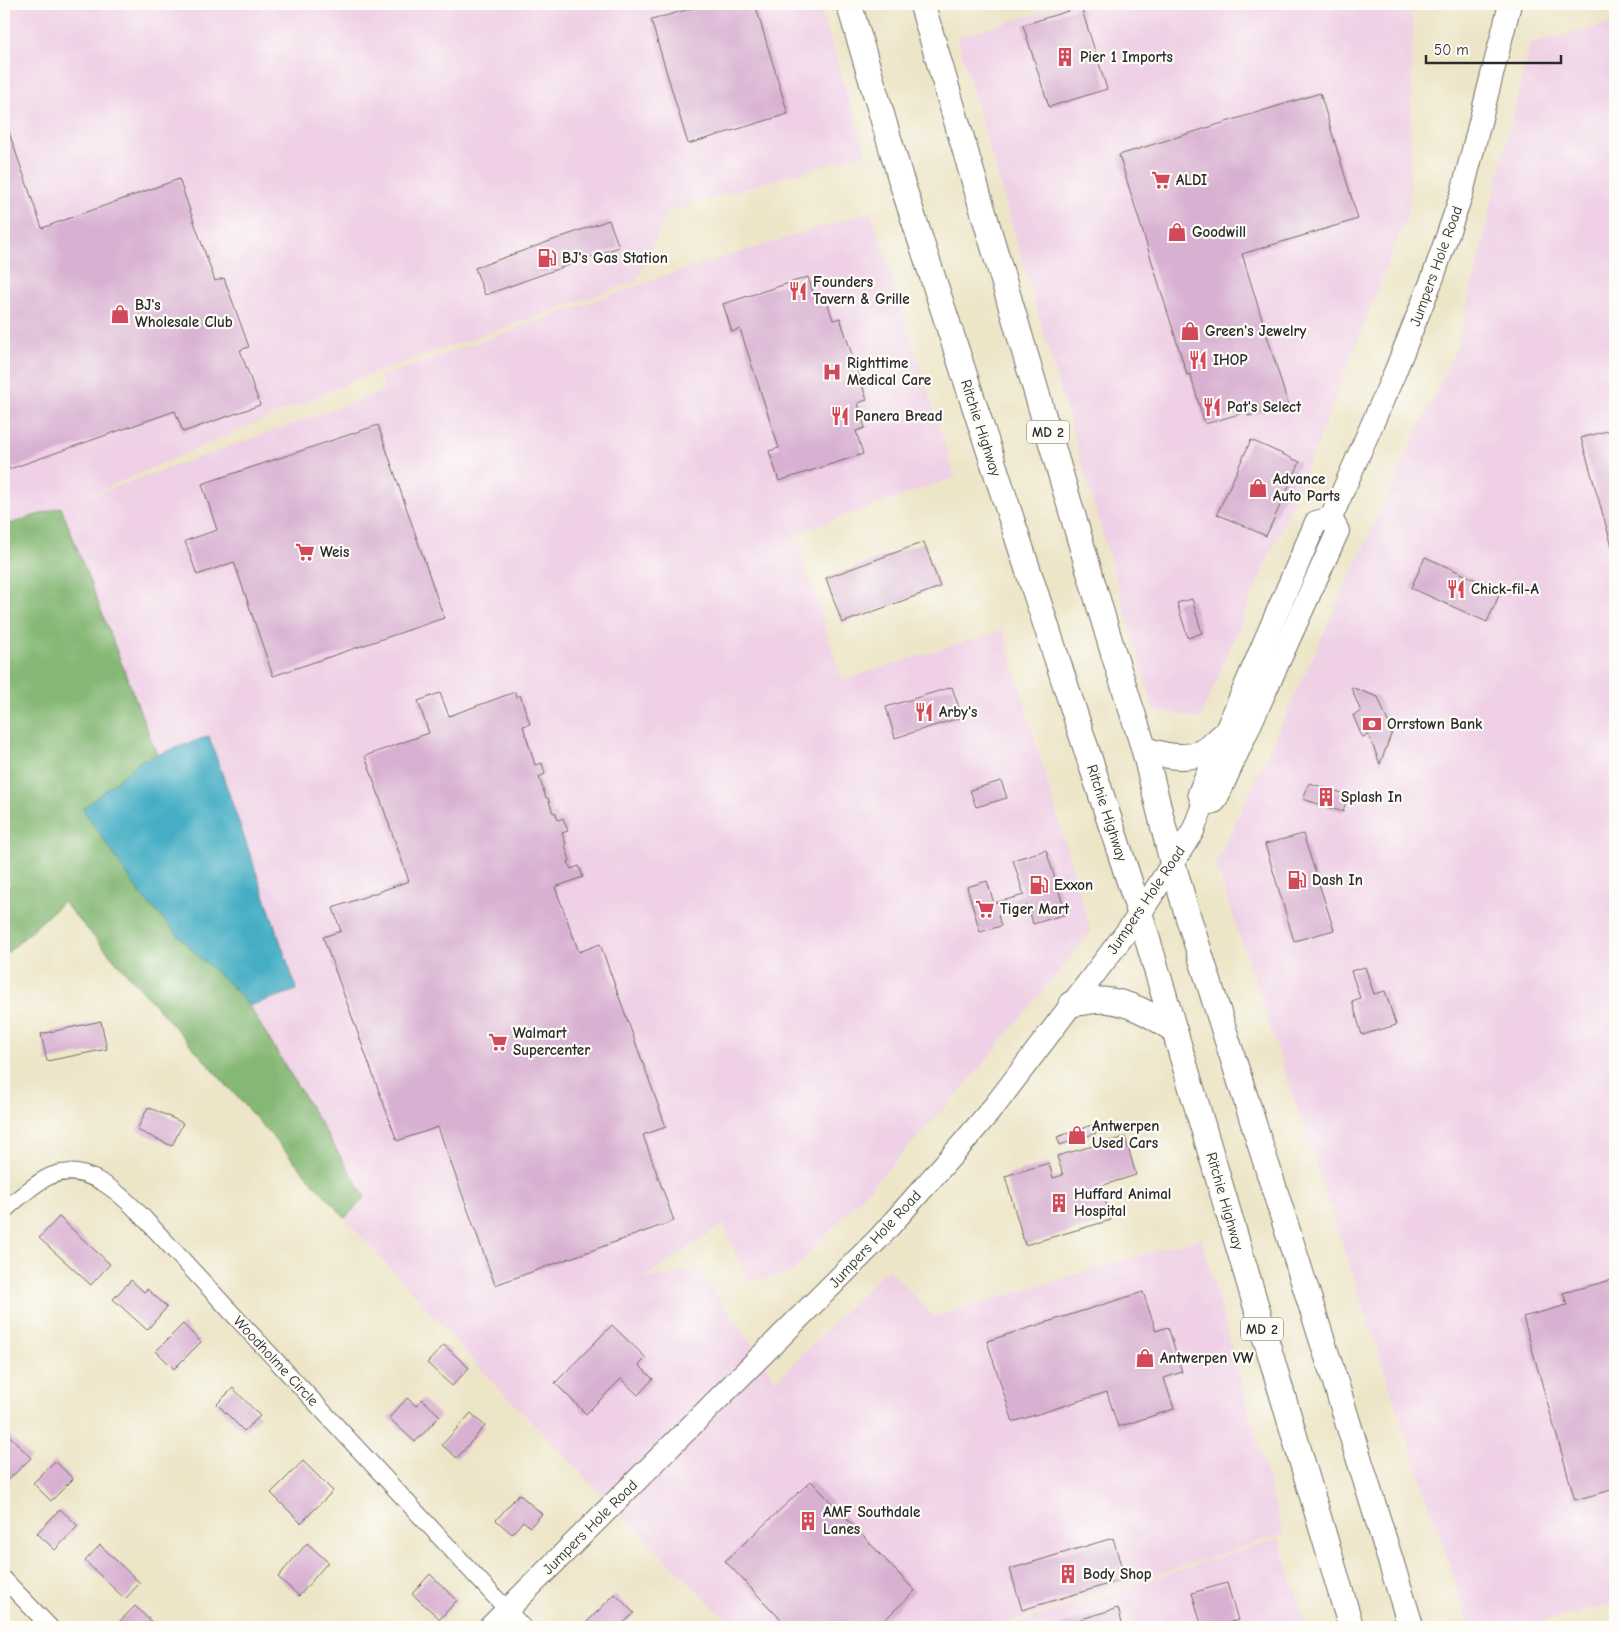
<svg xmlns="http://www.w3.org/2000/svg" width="1619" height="1631" font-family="'Comic Neue',sans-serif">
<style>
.built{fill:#efd0e6}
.forest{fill:#85b874;stroke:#587250}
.water{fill:#45aec4;stroke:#386c78}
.building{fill:#d8b0d1}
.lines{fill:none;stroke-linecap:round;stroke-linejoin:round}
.street-casing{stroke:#6f6c62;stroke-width:18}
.secondary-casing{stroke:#6f6c62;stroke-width:24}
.primary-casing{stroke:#6f6c62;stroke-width:27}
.street{stroke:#fff;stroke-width:16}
.secondary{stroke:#fff;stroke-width:22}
.primary{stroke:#fff;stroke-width:25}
.labels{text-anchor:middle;stroke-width:4.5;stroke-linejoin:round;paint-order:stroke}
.shield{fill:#fdfcf7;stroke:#6a6a68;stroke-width:1}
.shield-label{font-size:14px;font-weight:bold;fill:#2b2b2b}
.poi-label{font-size:15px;font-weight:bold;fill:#2b2b2b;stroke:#fdfcf7;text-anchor:start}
.street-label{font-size:15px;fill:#2b2b2b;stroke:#fdfcf7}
</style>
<rect width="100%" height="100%" fill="#fdfcf7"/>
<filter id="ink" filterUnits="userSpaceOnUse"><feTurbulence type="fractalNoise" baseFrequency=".02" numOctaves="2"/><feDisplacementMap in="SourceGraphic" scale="10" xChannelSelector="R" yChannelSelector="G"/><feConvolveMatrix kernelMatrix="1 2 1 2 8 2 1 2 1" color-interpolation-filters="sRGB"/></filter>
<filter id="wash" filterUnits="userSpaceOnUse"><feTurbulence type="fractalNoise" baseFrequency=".0096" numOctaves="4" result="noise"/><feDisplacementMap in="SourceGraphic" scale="20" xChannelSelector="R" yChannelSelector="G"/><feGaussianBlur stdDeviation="1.12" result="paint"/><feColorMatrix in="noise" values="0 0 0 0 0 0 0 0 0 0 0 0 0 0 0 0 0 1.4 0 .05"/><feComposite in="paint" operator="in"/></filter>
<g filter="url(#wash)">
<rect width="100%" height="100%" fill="#ede5c7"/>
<!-- built -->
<g class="built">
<polygon points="4,4 819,4 866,153 668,211 637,281 360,378 71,503 384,391 380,377 673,273 871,212 955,477 795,534 842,680 1003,630 1091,932 964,1087 791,1273 747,1282 724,1224 643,1278 701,1271 776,1381 888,1268 934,1317 1201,1237 1283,1534 993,1627 734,1627 632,1526 490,1379 345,1218 365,1197 249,1006 297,990 210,736 157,755 61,507 4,526"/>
<polygon points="1069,4 1408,4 1413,21 1409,210 1315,449 1200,719 1154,710 957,37"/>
<polygon points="1615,23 1615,1603 1525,1627 1470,1627 1216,865 1458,344 1530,44"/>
<polygon points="1279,1538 1307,1627 1005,1627"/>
</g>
<!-- forest -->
<polygon class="forest" points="61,507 157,755 142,760 141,895 195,953 232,986 249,1006 365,1197 345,1218 63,902 4,956 4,887 11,885 4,864 4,526"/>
<!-- water -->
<polygon class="water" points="209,736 297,990 249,1006 232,986 195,953 141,895 83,809 142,760"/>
<g id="blocks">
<!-- building -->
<g class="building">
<polygon points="707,4 755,4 788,114 688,144 651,20"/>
<polygon points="1081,7 1107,89 1049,107 1023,25"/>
<polygon points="1320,93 1358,219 1242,254 1288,404 1248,416 1246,412 1205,424 1190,374 1187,375 1119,155"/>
<polygon points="4,118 42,228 179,179 215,281 224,278 249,347 240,350 260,405 183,432 175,411 4,471"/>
<polygon points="609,220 619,247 485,295 475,268"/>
<polygon points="808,277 815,299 825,295 833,320 840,318 867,400 858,403 865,428 856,431 863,454 779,481 769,451 779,448 740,329 732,332 723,304"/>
<polygon points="378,425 444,618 273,676 234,562 197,575 185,541 217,530 202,484"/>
<polygon points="1615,429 1615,557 1581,438"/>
<polygon points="1251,440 1300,462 1266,536 1217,514"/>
<polygon points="924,542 940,587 842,623 826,578"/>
<polygon points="1425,557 1501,591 1487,622 1411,588"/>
<polygon points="1192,599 1202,633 1188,638 1177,603"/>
<polygon points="952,687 962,717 895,738 886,707"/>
<polygon points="1351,687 1378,697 1392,732 1380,764 1369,735 1362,737 1353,715 1361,712"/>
<polygon points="515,692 516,697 520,695 530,724 523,726 535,765 542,763 545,774 539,777 546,798 548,798 553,813 555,812 558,820 563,818 568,831 562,833 566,844 565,845 570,861 568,862 571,869 579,866 583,877 555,887 579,952 600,944 666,1127 643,1135 674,1221 495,1285 438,1127 397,1141 323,937 341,931 333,908 409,881 365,756 429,733 418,701 440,693 449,716"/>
<polygon points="1001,781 1007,798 976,807 970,790"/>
<polygon points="1309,783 1348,795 1343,812 1303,799"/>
<polygon points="1303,834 1334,930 1294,941 1265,844"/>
<polygon points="1046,850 1066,914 1033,924 1028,906 998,915 1001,926 980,932 967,887 987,881 994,903 1024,895 1013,860"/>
<polygon points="1365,967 1374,994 1385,991 1396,1025 1362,1035 1352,1001 1360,998 1351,971"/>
<polygon points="101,1021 107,1049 47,1061 41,1034"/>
<polygon points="148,1107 183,1123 172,1146 137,1130"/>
<polygon points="1092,1125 1096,1133 1060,1145 1057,1137"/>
<polygon points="1125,1137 1136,1175 1101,1186 1111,1220 1025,1245 1005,1176 1049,1163 1053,1178 1063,1175 1057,1156"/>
<polygon points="59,1217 110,1264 91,1285 39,1238"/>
<polygon points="1615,1279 1615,1489 1575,1500 1523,1317 1567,1305 1563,1293"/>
<polygon points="131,1280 144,1292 147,1289 167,1307 147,1330 113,1299"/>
<polygon points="1143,1292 1156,1331 1168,1327 1182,1372 1164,1378 1174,1409 1118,1427 1107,1392 1013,1422 987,1341"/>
<polygon points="183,1324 201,1342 174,1369 156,1351"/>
<polygon points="612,1325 646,1358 639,1365 653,1379 638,1395 621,1379 586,1414 555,1383"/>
<polygon points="444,1345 469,1368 452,1386 427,1363"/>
<polygon points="233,1388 260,1416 244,1431 217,1404"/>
<polygon points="407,1398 416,1406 422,1399 440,1416 415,1442 389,1418"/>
<polygon points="471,1413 485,1426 457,1458 442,1445"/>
<polygon points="4,1430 31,1458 4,1484"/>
<polygon points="55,1461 73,1479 51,1501 33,1483"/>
<polygon points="303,1461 333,1491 301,1523 271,1493"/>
<polygon points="811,1481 915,1591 877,1627 788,1627 725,1561"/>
<polygon points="519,1494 542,1514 530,1527 523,1521 512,1534 496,1520"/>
<polygon points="60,1509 78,1526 55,1550 37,1533"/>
<polygon points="1113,1538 1125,1579 1022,1610 1010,1569"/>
<polygon points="307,1543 328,1562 299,1596 278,1577"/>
<polygon points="100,1545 140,1583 125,1599 85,1561"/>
<polygon points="430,1574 457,1600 440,1619 412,1594"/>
<polygon points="1227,1583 1238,1620 1214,1627 1202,1627 1192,1593"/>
<polygon points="615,1594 634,1613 619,1627 584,1627 583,1626"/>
<polygon points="135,1606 154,1624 151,1627 118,1627 116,1625"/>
<polygon points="1118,1608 1123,1627 1055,1627"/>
</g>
</g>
</g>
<g filter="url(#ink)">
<use href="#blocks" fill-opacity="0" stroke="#6f6c62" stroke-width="1"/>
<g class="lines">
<!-- street casing -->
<g class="street-casing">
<g id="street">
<path d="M 4,1211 C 16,1200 38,1180 53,1175 C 88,1163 121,1194 143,1217 L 523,1627"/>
<polyline points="4,1579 50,1627"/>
</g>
</g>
<!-- secondary casing -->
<g class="secondary-casing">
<g id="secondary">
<polyline points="1331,518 1395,372 1433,277 1462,193 1510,4"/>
<polyline points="1203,805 1214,802 1216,800 1338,531 1331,518"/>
<polyline points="490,1627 880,1237 963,1143 996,1104 1140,914 1193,831 1203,805 1199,793 1316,522 1331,518"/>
</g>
</g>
<!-- primary casing -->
<g class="primary-casing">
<g id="primary">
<polyline points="849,4 901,180 1140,914 1351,1627"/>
<polyline points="922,4 1113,652 1144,749 1172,861 1186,910 1335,1381 1411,1627"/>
<path d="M 1144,749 C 1162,755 1184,761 1202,752 C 1210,749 1217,740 1224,735"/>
<path d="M 1071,1004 C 1081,1003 1093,1000 1103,1000 C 1130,1002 1152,1015 1174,1030"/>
</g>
</g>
<!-- street -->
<use href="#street" class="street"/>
<!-- secondary -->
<use href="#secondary" class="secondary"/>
<!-- primary -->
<use href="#primary" class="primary"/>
</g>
</g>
<!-- icons -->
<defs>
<g id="building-bare" transform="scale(1.5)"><path d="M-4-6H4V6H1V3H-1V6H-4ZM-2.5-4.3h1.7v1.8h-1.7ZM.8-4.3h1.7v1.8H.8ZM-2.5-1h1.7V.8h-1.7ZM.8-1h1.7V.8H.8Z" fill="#d1495b" stroke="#fdfcf7" stroke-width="2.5" paint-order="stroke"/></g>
<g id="supermarket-bare" transform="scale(1.5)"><path d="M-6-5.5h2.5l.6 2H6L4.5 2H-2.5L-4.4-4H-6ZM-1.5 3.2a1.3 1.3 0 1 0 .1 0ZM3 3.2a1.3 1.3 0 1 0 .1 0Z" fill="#d1495b" stroke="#fdfcf7" stroke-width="2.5" paint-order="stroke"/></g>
<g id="shop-bare" transform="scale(1.5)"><path d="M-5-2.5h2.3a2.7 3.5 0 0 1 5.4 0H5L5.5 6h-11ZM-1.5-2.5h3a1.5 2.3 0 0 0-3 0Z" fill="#d1495b" stroke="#fdfcf7" stroke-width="2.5" paint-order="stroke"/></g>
<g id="fuel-bare" transform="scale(1.5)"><path d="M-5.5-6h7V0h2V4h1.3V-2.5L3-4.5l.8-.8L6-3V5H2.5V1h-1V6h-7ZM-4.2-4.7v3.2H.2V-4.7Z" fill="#d1495b" stroke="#fdfcf7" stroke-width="2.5" paint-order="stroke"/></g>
<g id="restaurant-bare" transform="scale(1.5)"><path d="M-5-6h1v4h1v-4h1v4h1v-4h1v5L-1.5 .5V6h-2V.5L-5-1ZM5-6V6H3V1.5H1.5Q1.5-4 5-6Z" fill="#d1495b" stroke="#fdfcf7" stroke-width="2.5" paint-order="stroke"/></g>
<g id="hospital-bare" transform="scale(1.5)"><path d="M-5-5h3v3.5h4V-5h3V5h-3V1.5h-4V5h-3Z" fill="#d1495b" stroke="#fdfcf7" stroke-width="2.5" paint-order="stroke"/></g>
<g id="bank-bare" transform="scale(1.5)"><path d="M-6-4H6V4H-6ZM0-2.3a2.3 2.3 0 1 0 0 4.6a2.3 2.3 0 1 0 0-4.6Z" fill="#d1495b" stroke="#fdfcf7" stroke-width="2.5" paint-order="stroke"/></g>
</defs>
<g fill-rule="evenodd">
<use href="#building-bare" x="1065" y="57"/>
<use href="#supermarket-bare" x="1161" y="180"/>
<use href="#shop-bare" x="1177" y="232"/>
<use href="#fuel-bare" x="547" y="258"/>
<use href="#restaurant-bare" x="798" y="291"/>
<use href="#shop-bare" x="120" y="314"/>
<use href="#shop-bare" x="1190" y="331"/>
<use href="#restaurant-bare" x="1198" y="360"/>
<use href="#hospital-bare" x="832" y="372"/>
<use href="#restaurant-bare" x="1212" y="407"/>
<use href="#restaurant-bare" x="840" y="416"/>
<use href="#shop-bare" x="1258" y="488"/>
<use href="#supermarket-bare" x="305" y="552"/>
<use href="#restaurant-bare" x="1456" y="589"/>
<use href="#restaurant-bare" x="924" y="712"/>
<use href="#bank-bare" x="1372" y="724"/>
<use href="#building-bare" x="1326" y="797"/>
<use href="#fuel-bare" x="1297" y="880"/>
<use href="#fuel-bare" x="1039" y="885"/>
<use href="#supermarket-bare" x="985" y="909"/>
<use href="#supermarket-bare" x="498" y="1042"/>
<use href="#shop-bare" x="1077" y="1135"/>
<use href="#building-bare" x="1059" y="1203"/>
<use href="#shop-bare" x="1145" y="1358"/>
<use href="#building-bare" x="808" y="1521"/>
<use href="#building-bare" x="1068" y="1574"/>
</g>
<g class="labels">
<!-- shield labels -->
<g class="shield">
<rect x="1027" y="420.5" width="42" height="23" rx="4"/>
<rect x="1241" y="1317.5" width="42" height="23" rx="4"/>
</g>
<g class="shield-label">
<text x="1048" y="437">MD 2</text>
<text x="1262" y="1334">MD 2</text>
</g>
<!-- poi labels -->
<g class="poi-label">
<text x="1080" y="62">Pier 1 Imports</text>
<text x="1176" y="185">ALDI</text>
<text x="1192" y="237">Goodwill</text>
<text x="562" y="263">BJ's Gas Station</text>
<text x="813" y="287">Founders<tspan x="813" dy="17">Tavern &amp; Grille</tspan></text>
<text x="135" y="310">BJ's<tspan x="135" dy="17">Wholesale Club</tspan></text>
<text x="1205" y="336">Green's Jewelry</text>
<text x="1213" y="365">IHOP</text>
<text x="847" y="368">Righttime<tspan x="847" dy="17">Medical Care</tspan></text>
<text x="1227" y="412">Pat's Select</text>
<text x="855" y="421">Panera Bread</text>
<text x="1273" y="484">Advance<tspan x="1273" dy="17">Auto Parts</tspan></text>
<text x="320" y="557">Weis</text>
<text x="1471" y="594">Chick-fil-A</text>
<text x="939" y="717">Arby's</text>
<text x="1387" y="729">Orrstown Bank</text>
<text x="1341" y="802">Splash In</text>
<text x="1312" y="885">Dash In</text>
<text x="1054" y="890">Exxon</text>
<text x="1000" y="914">Tiger Mart</text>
<text x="513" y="1038">Walmart<tspan x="513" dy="17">Supercenter</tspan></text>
<text x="1092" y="1131">Antwerpen<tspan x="1092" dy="17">Used Cars</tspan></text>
<text x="1074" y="1199">Huffard Animal<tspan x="1074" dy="17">Hospital</tspan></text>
<text x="1160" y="1363">Antwerpen VW</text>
<text x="823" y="1517">AMF Southdale<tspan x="823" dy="17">Lanes</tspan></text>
<text x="1083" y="1579">Body Shop</text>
</g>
<!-- street labels -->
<g class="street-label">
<text transform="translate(1436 266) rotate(-70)" y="5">Jumpers Hole Road</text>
<text transform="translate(981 428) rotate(72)" y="5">Ritchie Highway</text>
<text transform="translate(1107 813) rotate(72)" y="5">Ritchie Highway</text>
<text transform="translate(1146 900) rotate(-56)" y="5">Jumpers Hole Road</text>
<text transform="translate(1225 1201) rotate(74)" y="5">Ritchie Highway</text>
<text transform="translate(875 1239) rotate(-47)" y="5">Jumpers Hole Road</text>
<text transform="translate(276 1361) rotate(47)" y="5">Woodholme Circle</text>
<text transform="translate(590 1527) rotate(-45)" y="5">Jumpers Hole Road</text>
</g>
</g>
<!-- margin -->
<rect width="1619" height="1631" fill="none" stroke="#fdfcf7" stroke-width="20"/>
<!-- scale -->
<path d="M1426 55v8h135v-8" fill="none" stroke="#2b2b2b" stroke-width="2.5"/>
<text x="1434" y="55" font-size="15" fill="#2b2b2b" stroke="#fdfcf7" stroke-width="4" paint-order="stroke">50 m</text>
</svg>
